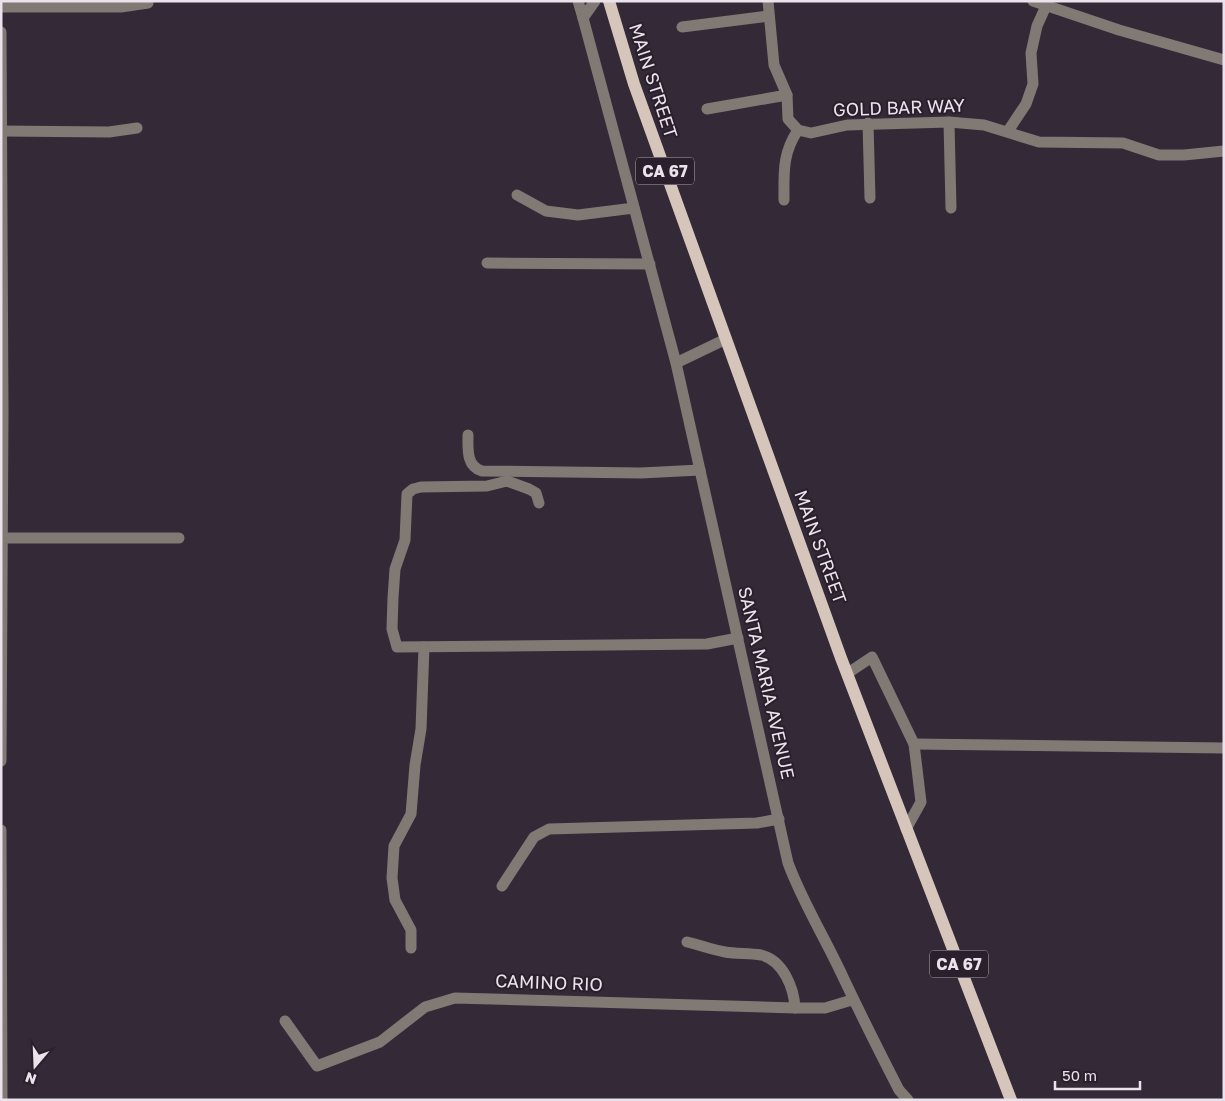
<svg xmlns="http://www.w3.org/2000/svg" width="1225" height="1101" font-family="'Golos Text',sans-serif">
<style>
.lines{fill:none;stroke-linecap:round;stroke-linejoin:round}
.minor{stroke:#817974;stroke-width:11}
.major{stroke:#d6c5bb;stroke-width:12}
.labels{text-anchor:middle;stroke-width:4;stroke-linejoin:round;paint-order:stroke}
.shield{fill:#2a1f2c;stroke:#b0a8b2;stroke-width:1}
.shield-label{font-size:16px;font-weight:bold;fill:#eae3eb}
.street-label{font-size:18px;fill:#eae3eb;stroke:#2a1f2c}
</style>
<rect width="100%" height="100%" fill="#342936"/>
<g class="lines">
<!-- minor -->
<g class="minor">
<polyline points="578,1 583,18"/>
<path d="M 595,1 L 583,18 L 676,363 L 788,863 C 803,903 825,938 843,977 C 861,1015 880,1053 899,1090 L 908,1100"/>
<polyline points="768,1 774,65 787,95 788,119 798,130 811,133 847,125 949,122 984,125 1039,142 1123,143 1159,155 1184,155 1224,151"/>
<polyline points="1033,1 1119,30 1224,60"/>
<polyline points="1,7 121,7 148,3"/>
<polyline points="682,27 769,16"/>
<polyline points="1,32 3,412 1,761"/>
<polyline points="707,109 787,95"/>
<polyline points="949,122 951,208"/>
<polyline points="868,123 870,198"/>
<polyline points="2,131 109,132 137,128"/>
<polyline points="1008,131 1026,104 1033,84 1031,53 1037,26 1046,6"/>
<polyline points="517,195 546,211 578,215 634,208"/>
<path d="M 784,200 C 784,173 782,154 798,130"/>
<polyline points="487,263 650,264"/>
<polyline points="676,363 726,339"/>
<path d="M 468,435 C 468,449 466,466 482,471 L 641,473 L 700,470"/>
<polyline points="539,503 536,493 529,489 507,481 487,486 421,487 413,489 407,494 405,540 395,569 393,598 392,629 397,647 707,644 738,638"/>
<polyline points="3,538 179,538"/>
<polyline points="848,673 872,657 914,744 921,802 906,829"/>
<polyline points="914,744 1224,748"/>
<polyline points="1,830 2,1100"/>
<polyline points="502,886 534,837 549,829 757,823 779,819"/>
<path d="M 687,942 C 700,945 713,950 725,952 C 737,954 749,953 761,955 C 783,960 794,988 795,1008"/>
<polyline points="411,948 411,930 395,900 392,878 394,846 411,814 415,765 421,729 424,647"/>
<polyline points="285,1021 317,1066 380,1042 425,1007 455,998 795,1008 825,1008 852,1000"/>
</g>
<!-- major -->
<polyline class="major" points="609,1 634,84 841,658 1011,1100"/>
</g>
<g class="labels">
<!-- shield labels -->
<g class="shield">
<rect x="636" y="157.5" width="58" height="27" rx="4"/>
<rect x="930" y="950.5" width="58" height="27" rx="4"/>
</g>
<g class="shield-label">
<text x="665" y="177">CA 67</text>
<text x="959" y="970">CA 67</text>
</g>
<!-- street labels -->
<g class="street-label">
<text transform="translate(653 81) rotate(72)" y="6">MAIN STREET</text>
<text transform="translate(899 108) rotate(-2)" y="6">GOLD BAR WAY</text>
<text transform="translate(820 547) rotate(70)" y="6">MAIN STREET</text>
<text transform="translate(766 683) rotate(77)" y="6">SANTA MARIA AVENUE</text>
<text transform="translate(549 983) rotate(2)" y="6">CAMINO RIO</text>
</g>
</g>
<!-- border -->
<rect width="1225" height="1101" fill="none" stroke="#eae3eb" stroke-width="5"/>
<!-- north arrow -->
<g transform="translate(35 1066) rotate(199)" stroke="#2a1f2c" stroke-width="4" paint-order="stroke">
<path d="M0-4L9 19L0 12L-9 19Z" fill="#eae3eb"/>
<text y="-8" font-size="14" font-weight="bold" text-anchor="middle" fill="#eae3eb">N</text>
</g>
<!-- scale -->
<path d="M1055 1081v8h85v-8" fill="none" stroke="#eae3eb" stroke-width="2.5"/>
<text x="1062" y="1081" font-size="15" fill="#eae3eb" stroke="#2a1f2c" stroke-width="4" paint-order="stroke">50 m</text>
</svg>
